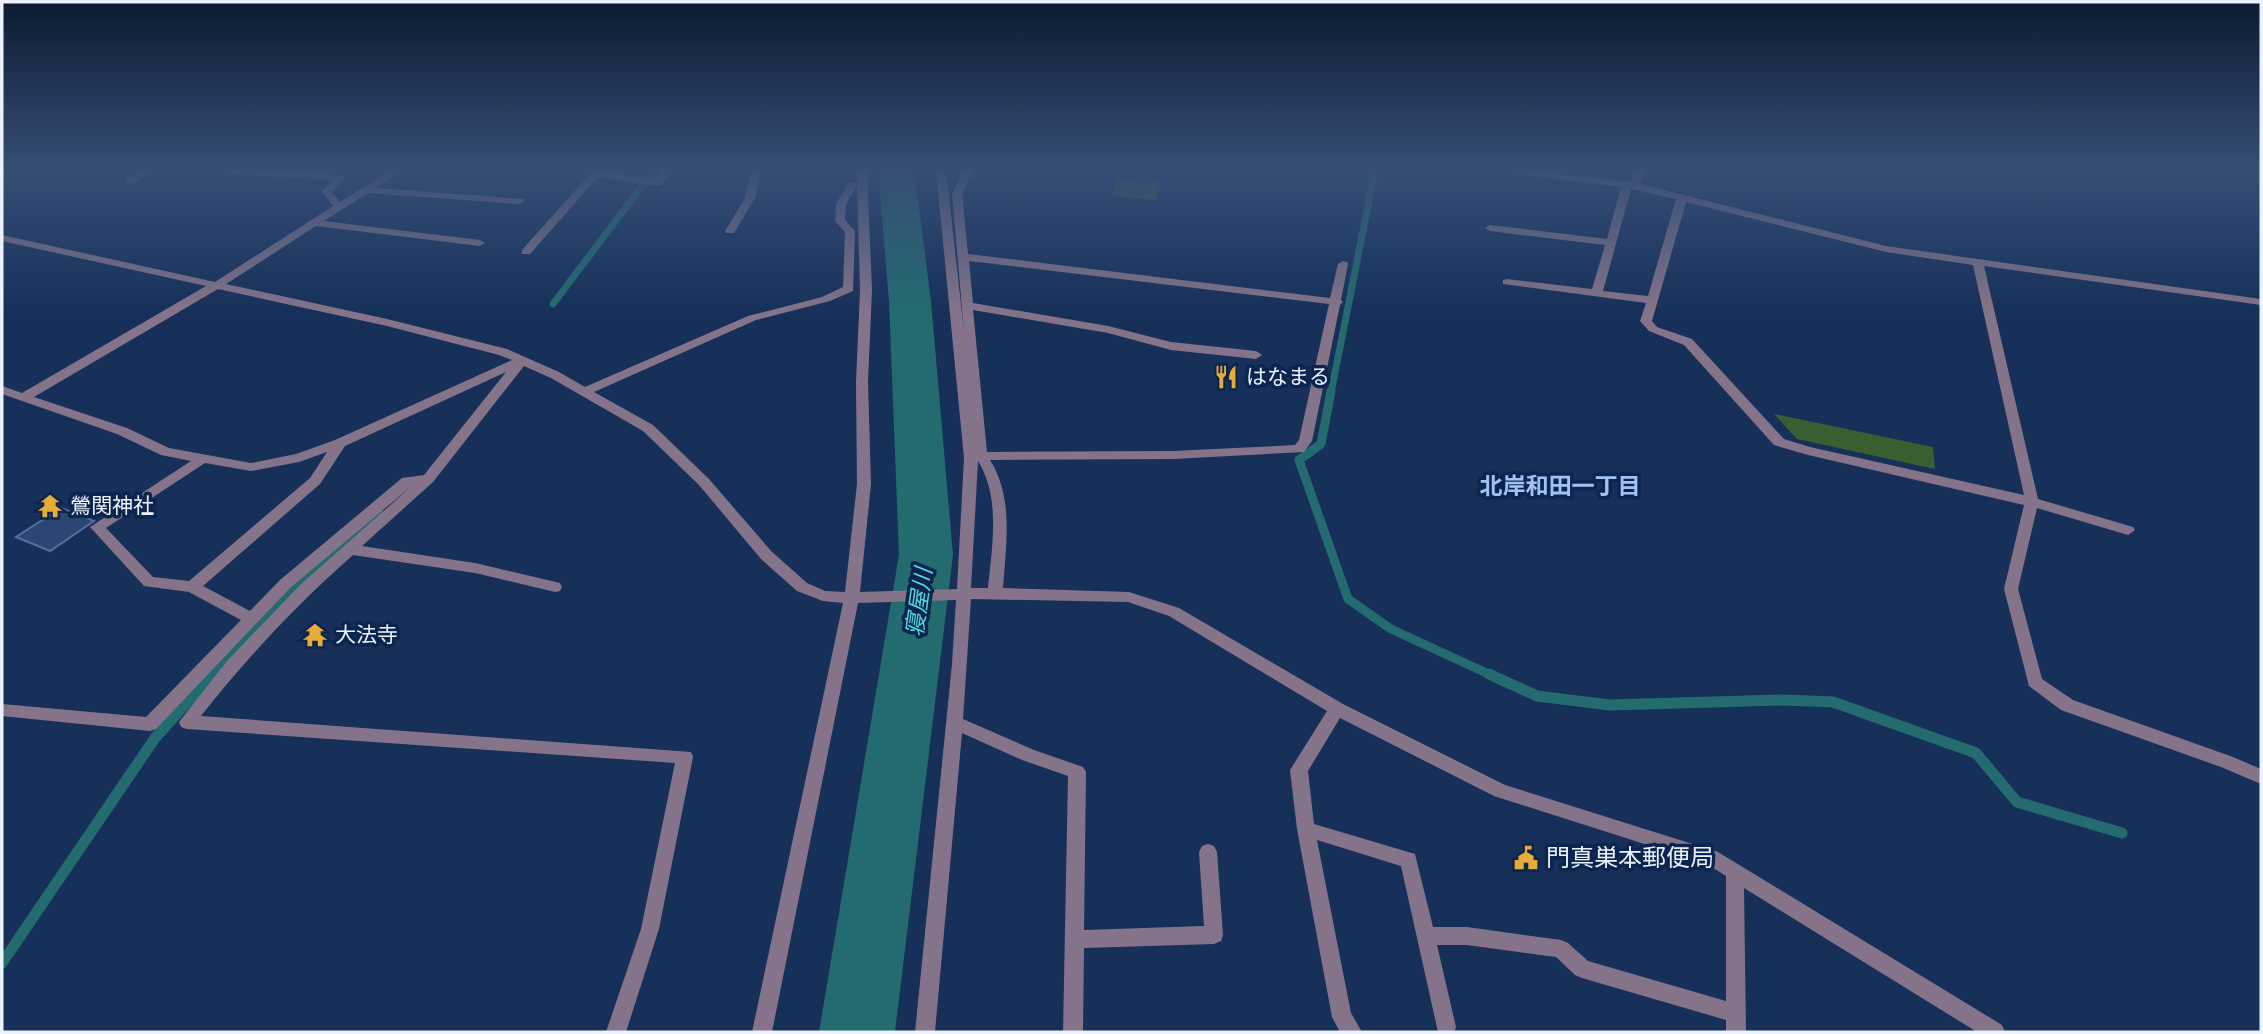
<svg xmlns="http://www.w3.org/2000/svg" width="2263" height="1034" font-family="'DM Sans','Noto Sans JP',sans-serif">
<style>
.green{fill:#395e30}
.lines{fill:none;stroke-linecap:round;stroke-linejoin:round}
.stream-far2{stroke:#236b6e;stroke-width:7}
.stream-far1{stroke:#236b6e;stroke-width:9}
.stream{stroke:#236b6e;stroke-width:11}
.river{fill:#236b6e;fill-rule:evenodd}
.building{fill:#2b4672;stroke:#526f9e;stroke-width:2}
.minor{fill:#857489;fill-rule:evenodd}
.labels{text-anchor:middle;stroke-width:7;stroke-linejoin:round;paint-order:stroke}
.poi-label{font-size:21px;fill:#ebf2fd;stroke:#0c254f;text-anchor:start}
.neighbourhood-label{font-size:23px;font-weight:bold;fill:#a1c1f5;stroke:#0c254f}
.water-label{font-size:23px;font-style:italic;fill:#51dae1;stroke:#0c254f}
.near-poi-label{font-size:24px;fill:#ebf2fd;stroke:#0c254f;text-anchor:start}
</style>
<rect width="100%" height="100%" fill="#16305a"/>
<!-- green -->
<g class="green">
<polygon points="1118,177 1140,183 1161,180 1156,200 1112,196"/>
<polygon points="1774,414 1933,447 1935,469 1797,439"/>
</g>
<g class="lines">
<!-- stream-far2 -->
<g class="stream-far2">
<polyline points="1935,170 1952,170"/>
<polyline points="553,304 654,170"/>
<polyline points="1331,393 1375,170"/>
</g>
<!-- stream-far1 -->
<g class="stream-far1">
<polyline points="1331,391 1321,444 1299,460 1348,599 1391,629 1493,676"/>
<polyline points="211,676 261,620 379,513"/>
</g>
<!-- stream -->
<g class="stream">
<polyline points="1489,674 1537,696 1610,705 1784,700 1833,702 1976,753 2017,802 2122,833"/>
<polyline points="2,963 155,738 213,674"/>
</g>
<!-- river -->
<polygon class="river" points="878,170 914,170 931,301 953,555 895,1032 819,1032 899,555 889,301"/>
</g>
<!-- building -->
<polygon class="building" points="61,508 94,521 50,551 16,537"/>
<g class="lines">
<!-- minor -->
<g class="minor">
<polygon points="143,170 154,170 134,183 126,183 126,179"/>
<path d="M 214,170 L 263,170 L 344,175 L 345,177 L 332,192 L 340,202 L 391,170 L 402,170 L 376,188 L 523,199 L 524,201 L 519,204 L 368,193 L 324,221 L 480,240 L 485,243 L 480,246 L 316,226 L 226,284 L 387,319 L 507,349 L 559,372 L 585,387 L 748,316 L 822,297 L 843,287 L 845,232 L 835,221 L 836,204 L 849,182 L 857,183 L 857,170 L 867,170 L 872,290 L 868,382 L 871,484 L 860,592 L 957,589 L 964,458 L 936,170 L 946,170 L 964,331 L 952,194 L 963,170 L 973,170 L 962,194 L 968,254 L 1330,298 L 1338,264 L 1343,261 L 1347,262 L 1348,264 L 1341,300 L 1343,302 L 1340,305 L 1312,441 L 1304,452 L 1173,459 L 990,460 C 1014,498 1006,546 1003,588 L 1129,592 L 1179,608 L 1343,704 L 1505,785 L 1718,852 L 2002,1025 L 2005,1032 L 1977,1032 L 1744,888 L 1746,1032 L 1726,1032 L 1726,1020 L 1582,978 L 1575,975 L 1556,957 L 1467,945 L 1437,945 L 1456,1027 L 1454,1032 L 1438,1032 L 1401,866 L 1317,840 L 1351,1013 L 1362,1032 L 1340,1032 L 1332,1017 L 1297,829 L 1290,770 L 1327,711 L 1169,616 L 1128,602 L 971,599 L 963,719 L 1034,750 L 1083,767 L 1086,772 L 1084,930 L 1204,926 L 1199,852 L 1202,846 L 1208,844 L 1214,846 L 1217,852 L 1223,935 L 1221,941 L 1214,944 L 1084,948 L 1083,1032 L 1063,1032 L 1068,776 L 1022,760 L 962,733 L 935,1032 L 915,1032 L 952,664 L 956,600 L 858,603 L 772,1032 L 752,1032 L 843,603 L 823,601 L 797,591 L 761,559 L 699,485 L 643,431 L 551,378 L 524,366 L 433,482 L 362,546 L 475,563 L 560,583 L 562,587 L 560,591 L 555,592 L 475,573 L 353,555 C 297,604 247,658 201,716 L 691,752 L 693,757 L 659,929 L 626,1032 L 606,1032 L 641,929 L 675,763 L 187,729 L 181,727 L 179,722 L 227,661 L 300,585 L 413,485 L 290,588 L 156,729 L 150,731 L 2,716 L 2,704 L 146,717 L 241,620 L 189,592 L 144,586 L 90,527 L 191,461 L 161,455 L 117,434 L 2,394 L 2,386 L 22,393 L 206,286 L 2,241 L 2,235 L 215,282 L 333,206 L 322,192 L 332,180 L 219,173 ZM 857,185 L 860,290 L 856,382 L 857,484 L 845,592 L 825,591 L 807,583 L 771,551 L 709,479 L 653,425 L 594,392 L 756,320 L 830,301 L 853,291 L 855,231 L 845,220 L 846,204 ZM 969,261 L 1329,304 L 1299,440 L 1295,445 L 1173,451 L 987,452 L 973,310 L 1108,333 L 1171,350 L 1256,359 L 1262,355 L 1256,351 L 1171,342 L 1108,326 L 973,303 ZM 218,289 L 387,326 L 499,355 L 512,360 L 335,440 L 296,454 L 251,463 L 169,448 L 127,428 L 34,397 ZM 506,372 L 424,475 L 402,478 L 280,580 L 250,611 L 203,586 L 320,484 L 345,446 ZM 327,452 L 310,478 L 189,581 L 153,577 L 106,528 L 205,463 L 251,471 L 299,462 ZM 978,461 C 1001,498 992,546 988,588 L 971,588 ZM 1340,718 L 1494,796 L 1707,864 L 1726,876 L 1726,1001 L 1588,961 L 1568,943 L 1561,940 L 1467,927 L 1433,927 L 1415,854 L 1314,824 L 1308,771 Z"/>
<polygon points="568,170 596,170 655,180 663,170 673,170 662,185 658,186 598,177 530,254 522,254 522,250 589,175"/>
<polygon points="751,170 761,170 755,198 734,233 726,233 725,231 745,198"/>
<path d="M 1501,170 L 1526,170 L 1631,182 L 1634,170 L 1644,170 L 1640,184 L 1886,246 L 2261,299 L 2261,305 L 1984,266 L 2038,499 L 2133,527 L 2135,530 L 2128,535 L 2037,508 L 2018,589 L 2042,679 L 2073,700 L 2233,757 L 2261,769 L 2261,784 L 2221,767 L 2061,710 L 2029,686 L 2004,589 L 2024,505 L 1808,455 L 1774,445 L 1684,345 L 1649,331 L 1640,321 L 1646,303 L 1503,284 L 1503,280 L 1507,279 L 1592,289 L 1605,245 L 1490,231 L 1485,228 L 1490,225 L 1607,239 L 1621,187 L 1506,173 ZM 1631,189 L 1676,199 L 1648,296 L 1603,291 ZM 1686,202 L 1886,252 L 1973,265 L 2024,495 L 1810,447 L 1784,439 L 1692,339 L 1657,327 L 1652,321 Z"/>
</g>
</g>
<!-- sky -->
<linearGradient id="sky" x2="0" y2="1"><stop stop-color="#0c1a32"/><stop offset="0.54" stop-color="#364e76"/><stop offset="1" stop-color="#364e76" stop-opacity="0"/></linearGradient>
<rect width="2263" height="314" fill="url(#sky)"/>
<!-- icons -->
<defs>
<g id="restaurant-bare" transform="scale(1.89)"><path d="M-5-6h1v4h1v-4h1v4h1v-4h1v5L-1.5 .5V6h-2V.5L-5-1ZM5-6V6H3V1.5H1.5Q1.5-4 5-6Z" fill="#e7ac37" stroke="#0c254f" stroke-width="2.5" paint-order="stroke"/></g>
<g id="temple-bare" transform="scale(1.89)"><path d="M0-6L5-2H3V0L6.5 2.5H4V6H1.5V3h-3V6H-4V2.5H-6.5L-3 0V-2H-5Z" fill="#e7ac37" stroke="#0c254f" stroke-width="2.5" paint-order="stroke"/></g>
<g id="civic-bare" transform="scale(1.89)"><path d="M-.6-6.5H3V-4.5H.6V-3L4-1V1h2V6H-6V1h2V-1L-.6-3ZM-1.2 2.5V6h2.4V2.5Z" fill="#e7ac37" stroke="#0c254f" stroke-width="2.5" paint-order="stroke"/></g>
</defs>
<g fill-rule="evenodd">
<use href="#restaurant-bare" x="1226" y="377"/>
<use href="#temple-bare" x="50" y="506"/>
<use href="#temple-bare" x="315" y="635"/>
<use href="#civic-bare" x="1526" y="858"/>
</g>
<g class="labels">
<!-- poi labels -->
<g class="poi-label">
<text x="1246" y="384">はなまる</text>
<text x="70" y="513">鶯関神社</text>
<text x="335" y="642">大法寺</text>
</g>
<!-- neighbourhood labels -->
<g class="neighbourhood-label">
<text x="1560" y="494">北岸和田一丁目</text>
</g>
<!-- water labels -->
<g class="water-label">
<text transform="translate(919 602) rotate(-82)" y="8">寝屋川</text>
</g>
<!-- near-poi labels -->
<g class="near-poi-label">
<text x="1546" y="866">門真巣本郵便局</text>
</g>
</g>
<!-- border -->
<rect width="2263" height="1034" fill="none" stroke="#ebf2fd" stroke-width="7"/>
</svg>
